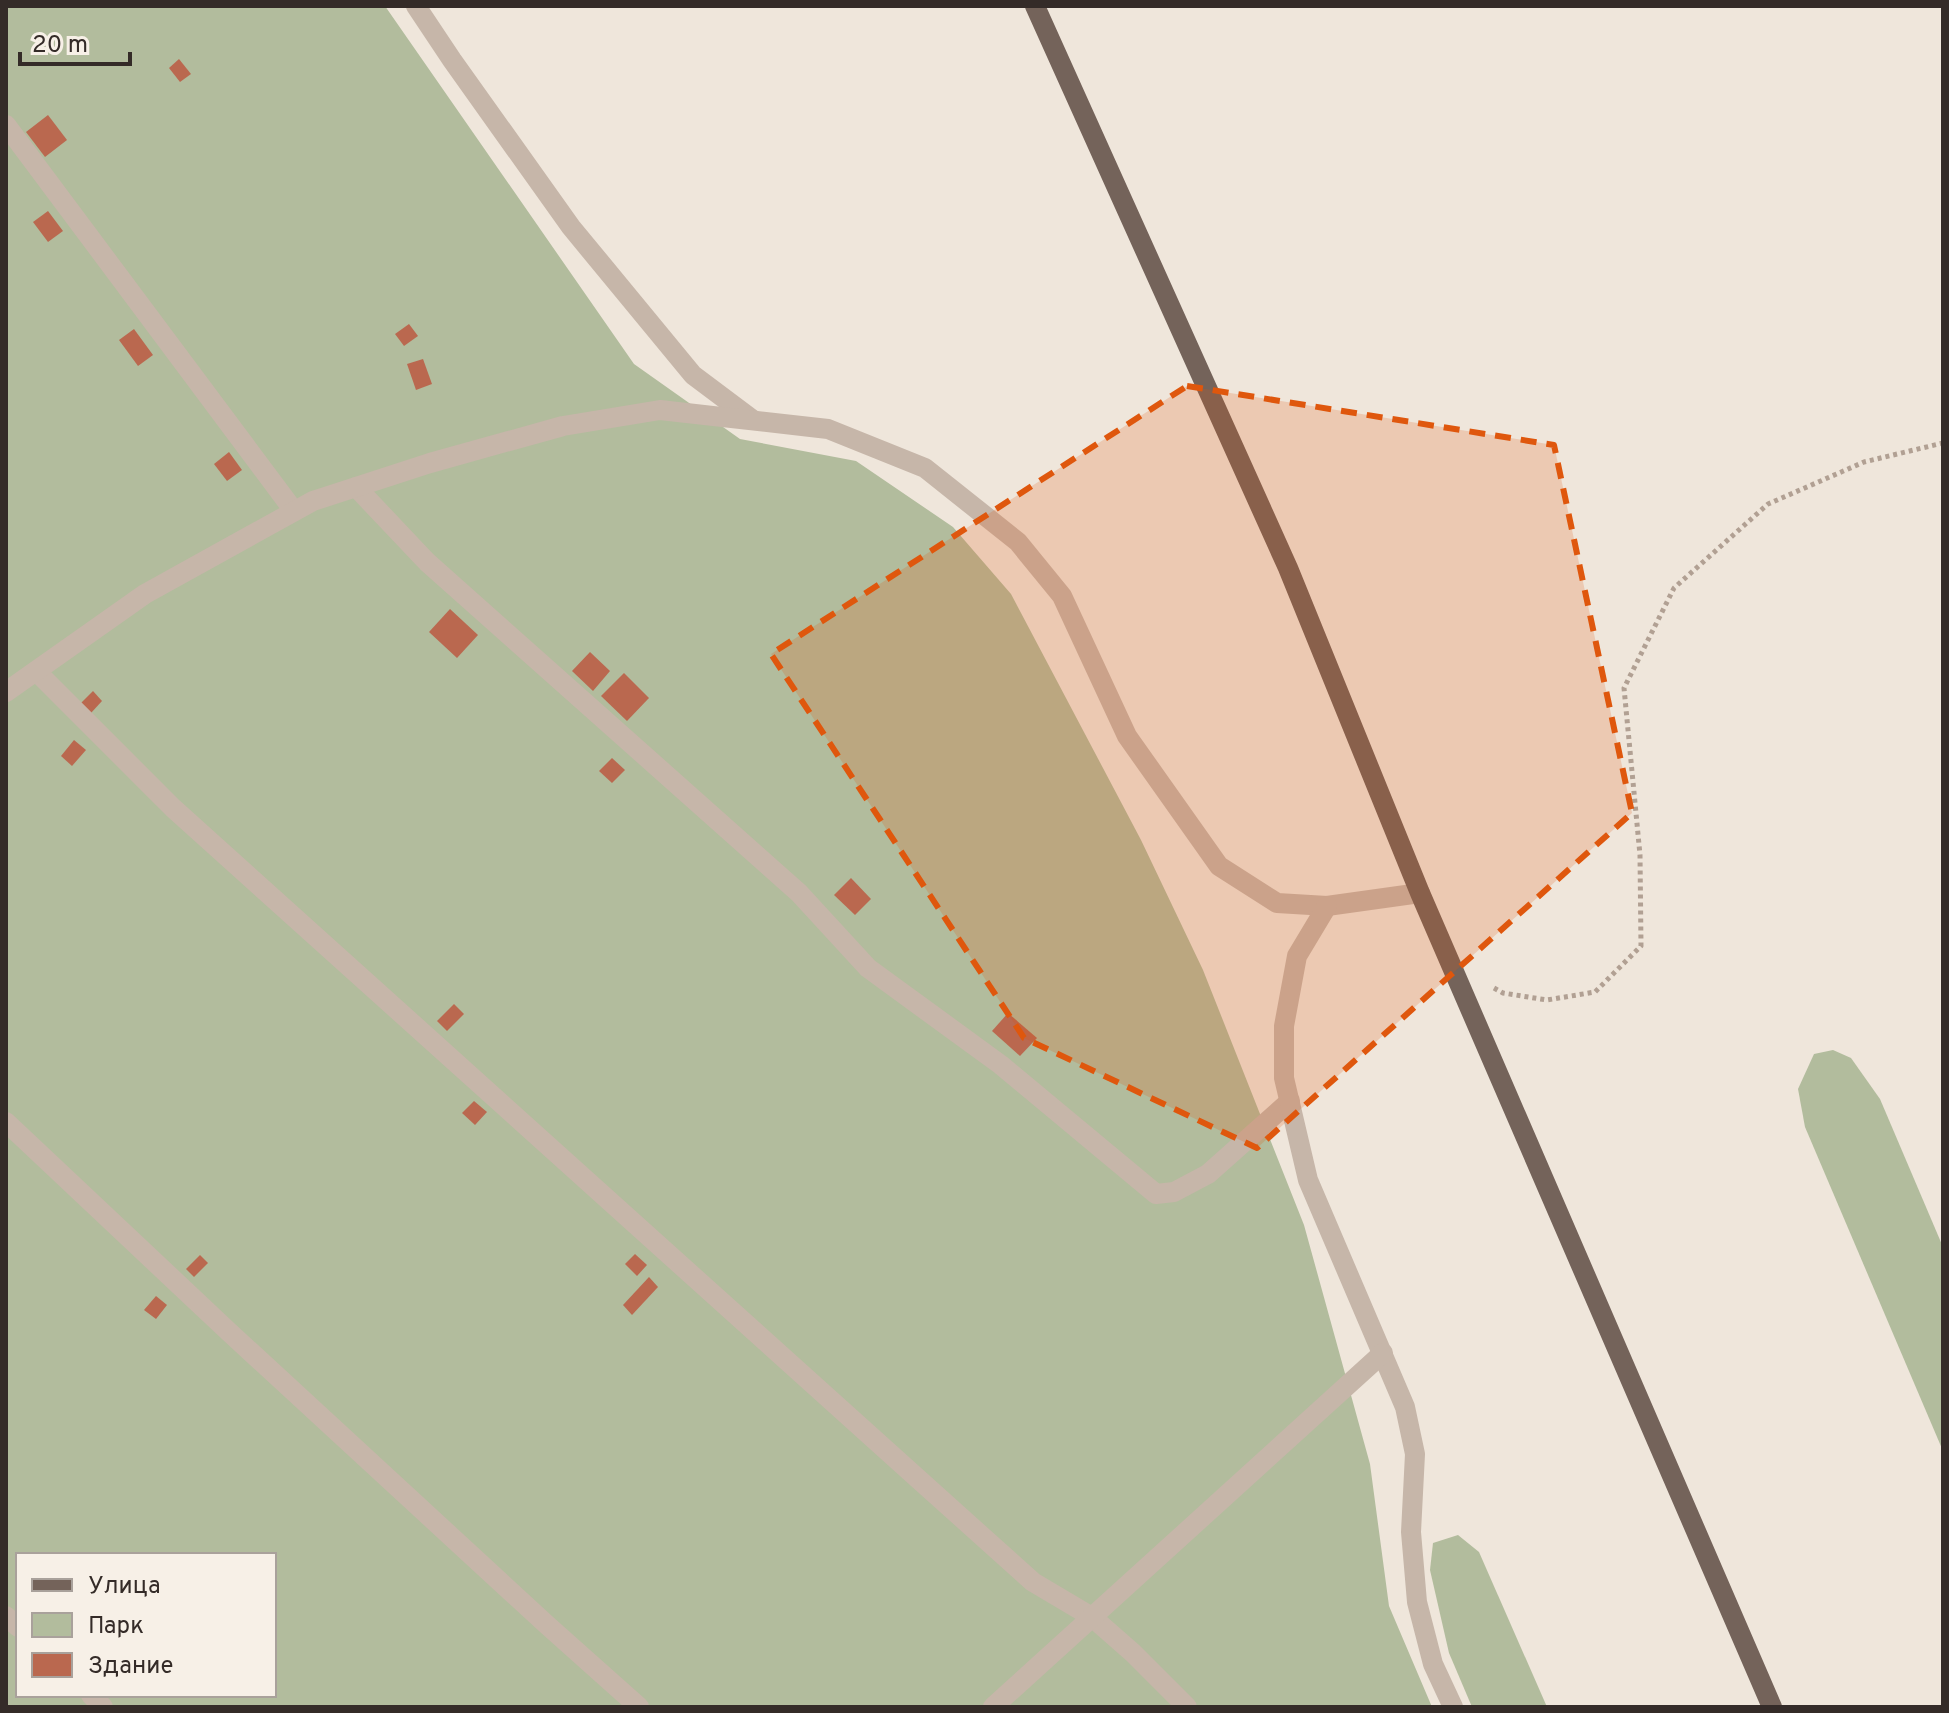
<svg xmlns="http://www.w3.org/2000/svg" width="1949" height="1713" font-family="Overpass,sans-serif">
<style>
.green{fill:#b2bc9d;fill-rule:evenodd}
.building{fill:#ba684f}
.lines{fill:none;stroke-linecap:round;stroke-linejoin:round}
.path{stroke:#b1a093;stroke-width:5;stroke-dasharray:4 4;stroke-linecap:butt}
.minor{stroke:#c6b6a9;stroke-width:20}
.major{stroke:#74635a;stroke-width:20}
.marked{fill:#df570d;fill-opacity:0.2;stroke:#df570d;stroke-width:6;stroke-dasharray:16 10;stroke-linejoin:round}
</style>
<rect width="100%" height="100%" fill="#efe6db"/>
<!-- green -->
<g class="green">
<path d="M 6,6 L 385,6 L 634,364 L 740,439 L 856,461 L 953,527 L 1011,594 L 1141,840 L 1203,970 L 1304,1225 L 1370,1464 L 1389,1606 L 1432,1707 L 6,1707 ZM 18,1555 L 274,1555 L 274,1695 L 18,1695 Z"/>
<polygon points="1833,1050 1851,1058 1880,1099 1943,1247 1943,1451 1805,1127 1798,1089 1814,1054"/>
<polygon points="1458,1535 1479,1552 1547,1707 1472,1707 1449,1653 1430,1570 1433,1543"/>
</g>
<!-- building -->
<g class="building">
<polygon points="179,59 191,74 180,82 169,68"/>
<polygon points="48,115 67,140 45,157 26,132"/>
<polygon points="48,211 63,231 48,242 33,222"/>
<polygon points="409,324 418,336 404,346 395,334"/>
<polygon points="134,329 153,355 138,366 119,340"/>
<polygon points="423,359 432,384 416,390 407,364"/>
<polygon points="229,452 242,470 227,481 214,464"/>
<polygon points="450,609 478,635 457,658 429,632"/>
<polygon points="590,652 610,671 593,691 572,671"/>
<polygon points="624,673 649,698 627,721 601,696"/>
<polygon points="93,691 102,701 91,713 81,703"/>
<polygon points="74,740 86,750 72,766 61,756"/>
<polygon points="612,758 625,770 612,783 599,771"/>
<polygon points="851,878 871,899 855,915 834,895"/>
<polygon points="454,1004 464,1014 447,1031 437,1021"/>
<polygon points="1008,1013 1037,1038 1020,1056 992,1031"/>
<polygon points="474,1101 487,1112 475,1125 462,1113"/>
<polygon points="635,1254 647,1265 637,1276 625,1264"/>
<polygon points="200,1255 208,1263 194,1277 186,1269"/>
<polygon points="649,1277 658,1287 632,1315 623,1305"/>
<polygon points="156,1296 167,1305 156,1319 144,1310"/>
</g>
<g class="lines">
<!-- path -->
<polyline class="path" points="1494,988 1503,993 1547,1000 1595,992 1641,946 1640,855 1624,688 1674,588 1768,504 1864,462 1943,443"/>
<!-- minor -->
<g class="minor">
<polyline points="416,6 452,60 571,227 693,375 753,420"/>
<polyline points="6,125 294,511"/>
<polyline points="356,487 427,562 799,893 868,968 1001,1065 1156,1194 1174,1192 1208,1174 1290,1101"/>
<polyline points="36,671 173,808 925,1485 1033,1582 1092,1617 1133,1653 1187,1707"/>
<polyline points="6,692 145,594 313,501 430,463 563,426 660,410 828,429 925,468 1018,542 1062,596 1127,736 1219,866 1277,903 1327,906 1420,893"/>
<polyline points="1327,906 1297,956 1284,1026 1284,1078 1308,1180 1405,1407 1415,1454 1411,1532 1417,1602 1433,1664 1453,1707"/>
<polyline points="6,1122 228,1331 546,1624 639,1707"/>
<polyline points="6,1616 18,1627"/>
<polyline points="91,1695 103,1707"/>
<polyline points="993,1707 1383,1353"/>
</g>
<!-- major -->
<polyline class="major" points="1035,6 1288,568 1420,893 1772,1707"/>
</g>
<!-- marked area -->
<path class="marked" d="M 1187,386 L 1554,445 L 1632,813 L 1257,1148 L 1024,1038 L 771,654 Z"/>
<!-- border -->
<rect width="1949" height="1713" fill="none" stroke="#342b28" stroke-width="16"/>
<!-- legend -->
<rect x="16" y="1553" width="260" height="144" fill="#f7f0e7" stroke="#a9a19b" stroke-width="2"/>
<rect x="32" y="1579" width="40" height="12" fill="#74635a" stroke="#a9a19b" stroke-width="2"/>
<text x="88" y="1593" font-size="24" fill="#342b28">Улица</text>
<rect x="32" y="1613" width="40" height="24" fill="#b2bc9d" stroke="#a9a19b" stroke-width="2"/>
<text x="88" y="1633" font-size="24" fill="#342b28">Парк</text>
<rect x="32" y="1653" width="40" height="24" fill="#ba684f" stroke="#a9a19b" stroke-width="2"/>
<text x="88" y="1673" font-size="24" fill="#342b28">Здание</text>
<!-- scale -->
<path d="M20 52v12h110v-12" fill="none" stroke="#342b28" stroke-width="4"/>
<text x="32" y="52" font-size="24" fill="#342b28" stroke="#f7f0e7" stroke-width="6" paint-order="stroke">20 m</text>
</svg>
